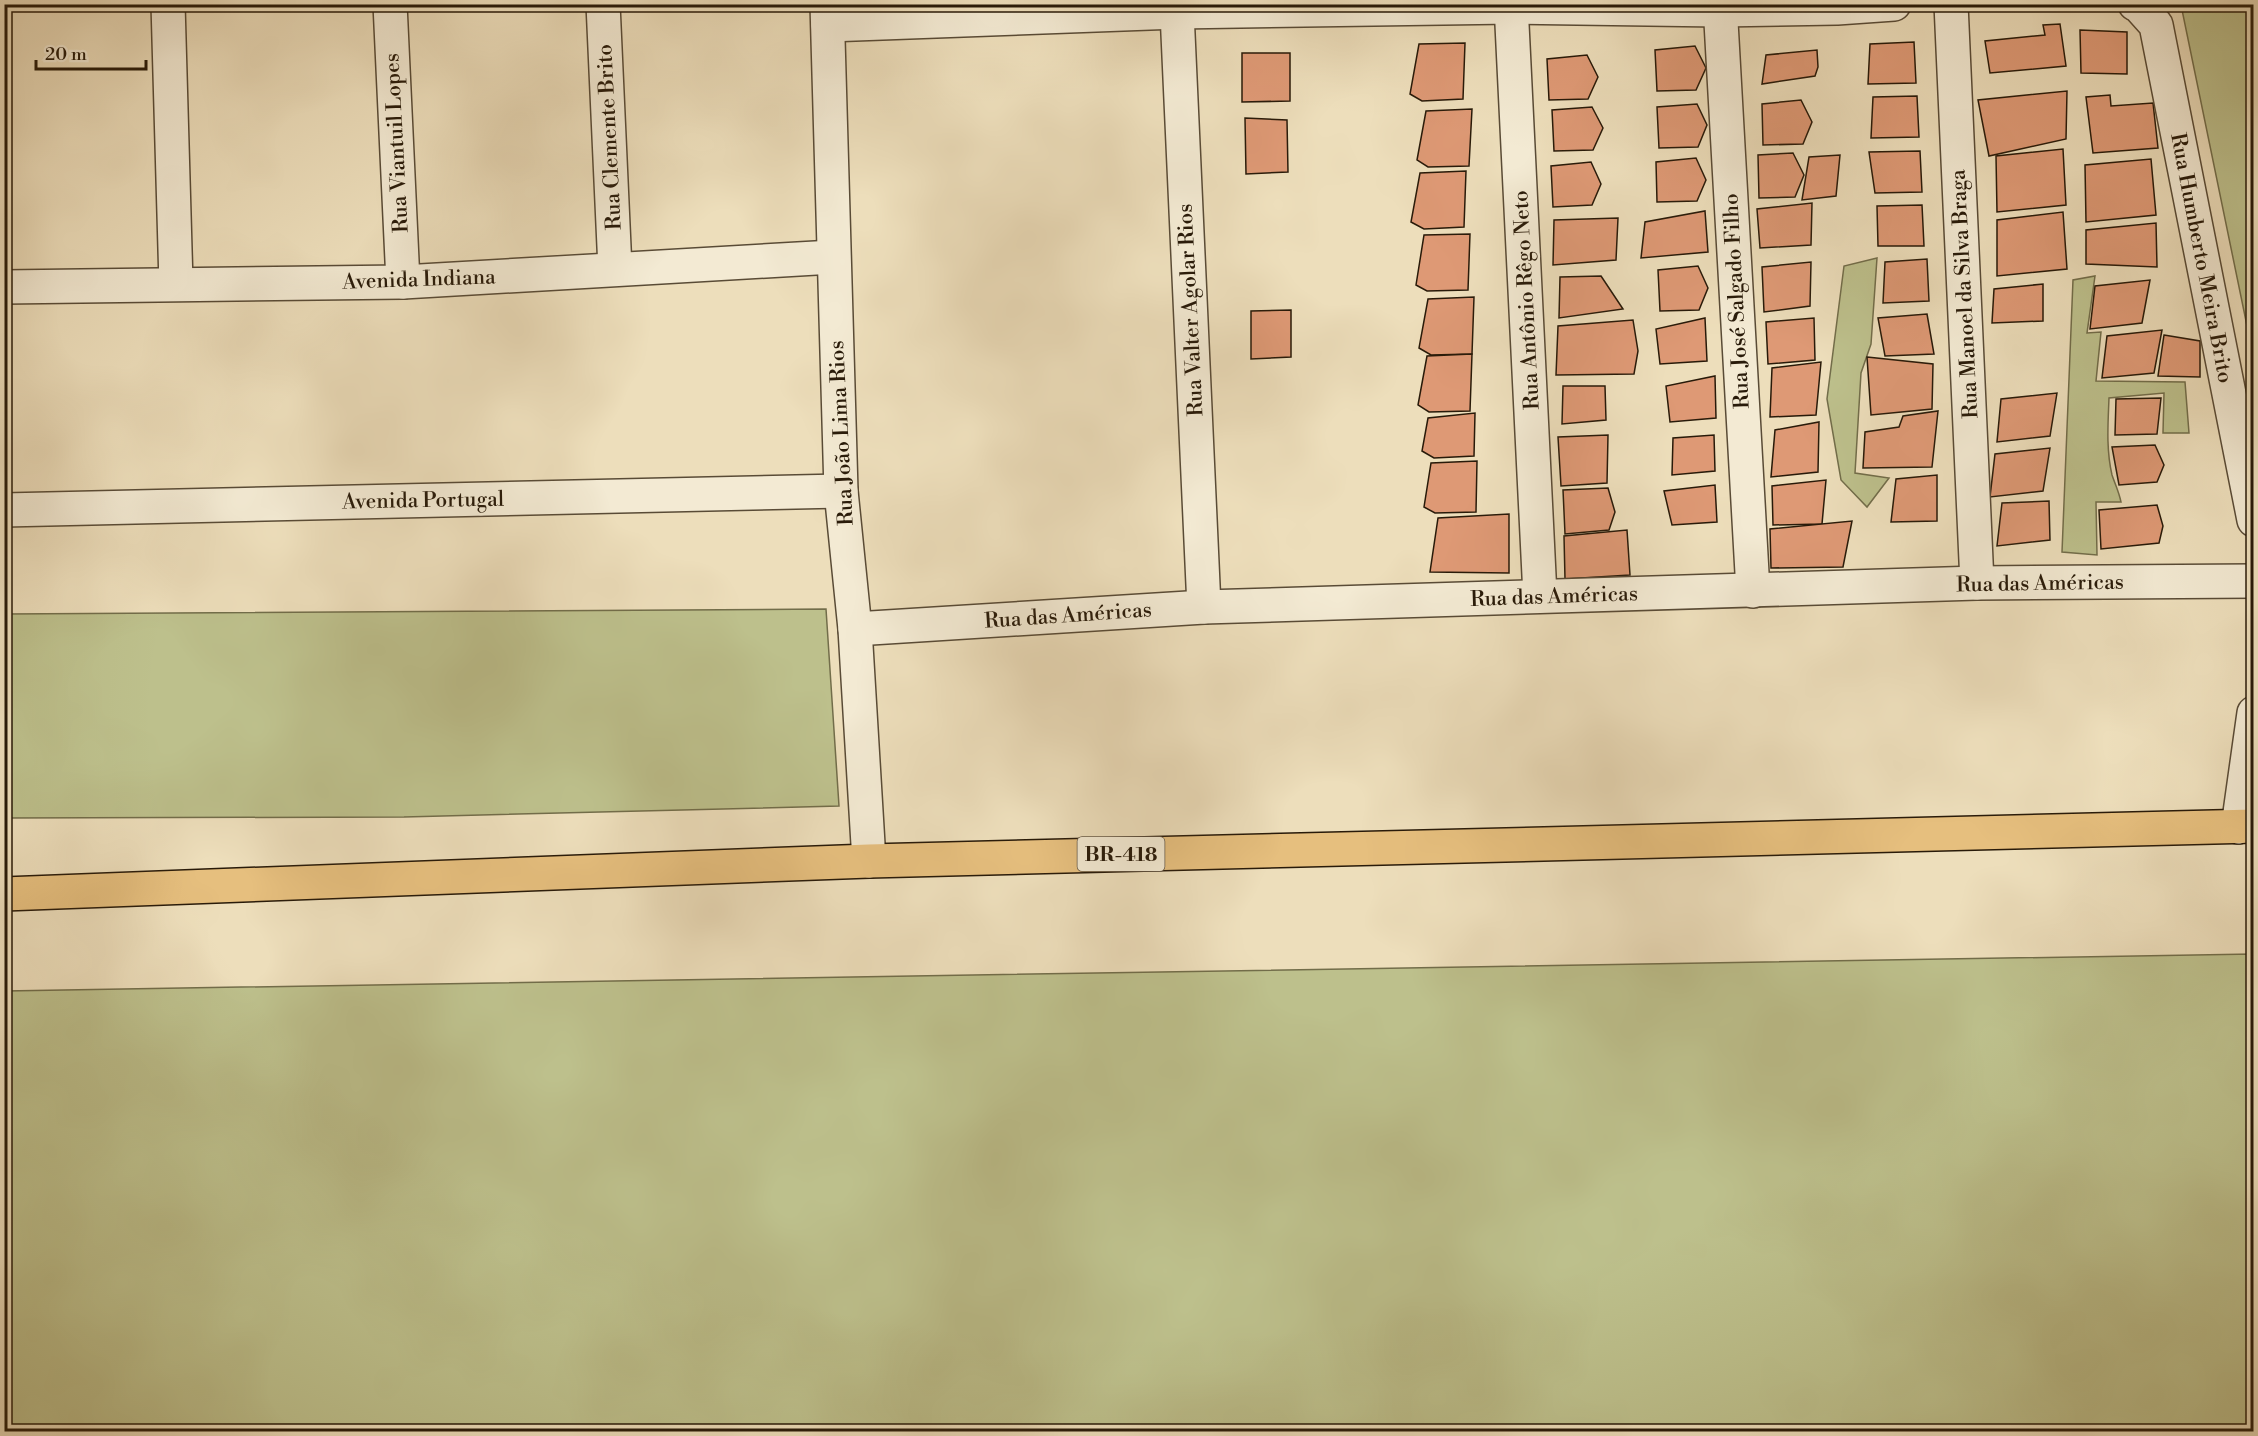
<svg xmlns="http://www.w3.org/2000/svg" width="2258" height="1436" font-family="'Libre Bodoni',serif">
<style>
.green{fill:#bdc08c;stroke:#726d4a;stroke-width:1.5}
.building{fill:#de9975;stroke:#281a09;stroke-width:1.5}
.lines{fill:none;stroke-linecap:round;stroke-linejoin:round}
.minor-casing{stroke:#594b36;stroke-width:36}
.primary-casing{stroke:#281a09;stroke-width:36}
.minor{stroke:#f3ead3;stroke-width:33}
.primary{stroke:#e6bf7e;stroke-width:33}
.labels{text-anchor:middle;stroke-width:5;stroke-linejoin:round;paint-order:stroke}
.shield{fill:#f3ead3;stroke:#655846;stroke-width:1.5}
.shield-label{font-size:20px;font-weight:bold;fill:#281a09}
.street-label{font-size:21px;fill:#281a09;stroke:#f3ead3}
</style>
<rect width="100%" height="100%" fill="#eddebb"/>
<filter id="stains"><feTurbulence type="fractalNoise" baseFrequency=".00333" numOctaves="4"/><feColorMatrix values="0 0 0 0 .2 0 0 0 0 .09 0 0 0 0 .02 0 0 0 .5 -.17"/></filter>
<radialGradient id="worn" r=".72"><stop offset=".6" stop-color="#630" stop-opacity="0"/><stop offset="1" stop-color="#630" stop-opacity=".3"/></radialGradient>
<!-- green -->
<g class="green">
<polygon points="2181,5 2253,5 2253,355"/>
<polygon points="1877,258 1871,344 1861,373 1855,473 1889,478 1867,507 1841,480 1827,399 1844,266"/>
<path d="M 2095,276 L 2087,333 L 2101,332 L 2096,381 L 2185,382 L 2189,433 L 2163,433 L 2164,393 L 2109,398 C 2108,424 2106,449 2112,475 C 2115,484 2119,492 2121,502 L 2096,502 L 2097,555 L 2062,552 L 2073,280 Z"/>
<polygon points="826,609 839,806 404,817 5,818 5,614"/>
<polygon points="2253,954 2253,1431 5,1431 5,991"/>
</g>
<!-- building -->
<g class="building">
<polygon points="2060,24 2066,66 1990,73 1985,41 2045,35 2043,25"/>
<polygon points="2080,30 2127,32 2127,74 2081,73"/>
<polygon points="1914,42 1916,83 1868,84 1870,44"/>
<polygon points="1465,43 1463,99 1422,101 1410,94 1419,44"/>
<polygon points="1695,46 1706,68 1696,90 1657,91 1655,50"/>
<polygon points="1817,50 1818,67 1815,76 1762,84 1766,55"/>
<polygon points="1242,53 1290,53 1290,101 1242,102"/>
<polygon points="1587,55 1598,77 1588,99 1549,100 1547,59"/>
<polygon points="2067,91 2066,139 1989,156 1978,100"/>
<polygon points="2110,95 2111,106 2153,103 2158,148 2093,153 2086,97"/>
<polygon points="1917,96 1919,137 1871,138 1873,97"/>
<polygon points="1801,100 1812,122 1803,144 1763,145 1762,104"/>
<polygon points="1697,104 1707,125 1698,147 1659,148 1657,107"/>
<polygon points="1592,107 1603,128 1593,150 1554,151 1552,110"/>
<polygon points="1472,109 1469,166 1428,167 1417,160 1426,111"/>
<polygon points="1245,118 1287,120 1288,172 1246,174"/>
<polygon points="2063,149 2066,205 1997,212 1996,156"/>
<polygon points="1920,151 1922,192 1875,193 1869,152"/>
<polygon points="1793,153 1804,175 1795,197 1759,198 1758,155"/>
<polygon points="1840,155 1836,196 1802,200 1809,157"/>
<polygon points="1696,158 1706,180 1697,201 1657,202 1656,162"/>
<polygon points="2151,159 2156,215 2086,222 2085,165"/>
<polygon points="1591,162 1601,184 1592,205 1553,207 1551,166"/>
<polygon points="1466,171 1464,227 1424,229 1411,222 1420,173"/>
<polygon points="1812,203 1811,245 1760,248 1757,209"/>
<polygon points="1922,205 1924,246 1878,246 1877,206"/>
<polygon points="1705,211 1708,252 1641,258 1645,222"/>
<polygon points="2063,212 2067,269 1997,276 1997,220"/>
<polygon points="1618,218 1616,260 1553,265 1554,220"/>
<polygon points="2156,223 2157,267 2086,264 2086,230"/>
<polygon points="1470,234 1468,290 1427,291 1416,285 1424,235"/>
<polygon points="1927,259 1929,301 1883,303 1885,262"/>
<polygon points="1811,262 1810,306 1764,312 1762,267"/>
<polygon points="1698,266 1708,288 1699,310 1660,311 1658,270"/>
<polygon points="1601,276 1623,309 1559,318 1560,277"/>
<polygon points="2150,280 2142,323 2090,329 2095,286"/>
<polygon points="2043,284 2043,321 1992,323 1994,289"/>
<polygon points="1474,297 1472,354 1431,355 1419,348 1428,299"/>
<polygon points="1291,310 1291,357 1251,359 1251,311"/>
<polygon points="1927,314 1934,354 1885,356 1878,318"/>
<polygon points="1705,318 1707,361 1660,364 1656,329"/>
<polygon points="1814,318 1815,360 1768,364 1766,322"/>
<polygon points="1633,320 1638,351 1634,374 1556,375 1558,326"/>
<polygon points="2162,330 2154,373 2102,378 2107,336"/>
<polygon points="2164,335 2200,341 2200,377 2158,376"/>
<polygon points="1472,354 1470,411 1429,412 1418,405 1427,356"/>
<polygon points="1867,357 1933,364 1932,409 1871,415"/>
<polygon points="1821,362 1816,415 1770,417 1772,368"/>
<polygon points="1715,376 1716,418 1670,422 1666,386"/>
<polygon points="1563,386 1605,386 1606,420 1562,424"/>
<polygon points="2057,393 2050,436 1997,442 2001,399"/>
<polygon points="2161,398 2157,434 2115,435 2116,399"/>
<polygon points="1938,411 1932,467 1863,468 1865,432 1899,427 1903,416"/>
<polygon points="1475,413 1474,456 1434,458 1422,451 1428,418"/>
<polygon points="1819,422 1818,472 1771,477 1775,430"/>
<polygon points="1608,435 1607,483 1561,486 1558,437"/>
<polygon points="1714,435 1715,471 1672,475 1673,438"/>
<polygon points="2155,445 2164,465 2157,482 2119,485 2112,447"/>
<polygon points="2050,448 2043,491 1990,497 1995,454"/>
<polygon points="1477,461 1476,512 1435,513 1424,507 1431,463"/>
<polygon points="1937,475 1937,521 1891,522 1896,479"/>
<polygon points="1826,480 1822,524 1773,525 1772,486"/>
<polygon points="1715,485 1717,522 1672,525 1664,491"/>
<polygon points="1608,488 1615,512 1609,530 1565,534 1563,490"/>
<polygon points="2049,501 2050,540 1997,546 2002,503"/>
<polygon points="2157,505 2163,526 2159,543 2101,549 2099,510"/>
<polygon points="1509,514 1509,573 1430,572 1438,518"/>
<polygon points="1852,521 1843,567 1771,568 1770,529"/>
<polygon points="1627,530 1630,575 1565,579 1564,536"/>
</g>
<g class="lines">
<!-- minor casing -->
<g class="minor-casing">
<g id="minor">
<polyline points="168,4 176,284"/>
<polyline points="390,4 403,282"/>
<polyline points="603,4 615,269"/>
<polyline points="827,4 841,491 855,629 869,861"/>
<polyline points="1511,4 1540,596"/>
<polyline points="1720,4 1753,591"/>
<polyline points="1951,4 1977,583"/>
<polyline points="2135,4 2139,6 2156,25 2254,520"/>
<polyline points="1177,12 1204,607"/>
<polyline points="828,25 1177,12 1512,7 1719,10 1837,8 1894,4"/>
<polyline points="4,287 403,282 833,257"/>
<polyline points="4,510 841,491"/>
<polyline points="855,629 1204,607 1977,583 2254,581"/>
<polyline points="2238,827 2254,713"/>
</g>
</g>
<!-- primary casing -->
<g class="primary-casing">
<polyline id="primary" points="4,894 869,861 2254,826"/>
</g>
<!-- minor -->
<use href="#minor" class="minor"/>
<!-- primary -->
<use href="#primary" class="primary"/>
</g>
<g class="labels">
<!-- shield labels -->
<rect class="shield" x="1077.5" y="837" width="87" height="34" rx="4.5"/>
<g class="shield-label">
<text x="1121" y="861">BR-418</text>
</g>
<!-- street labels -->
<g class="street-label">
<text transform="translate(609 137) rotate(-93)" y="7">Rua Clemente Brito</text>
<text transform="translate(396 143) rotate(-93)" y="7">Rua Viantuil Lopes</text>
<text transform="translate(2202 258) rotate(79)" y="7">Rua Humberto Meira Brito</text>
<text transform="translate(419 279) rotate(-2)" y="7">Avenida Indiana</text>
<text transform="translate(1964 294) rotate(-93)" y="7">Rua Manoel da Silva Braga</text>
<text transform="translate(1526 300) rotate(-93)" y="7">Rua Antônio Rêgo Neto</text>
<text transform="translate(1736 301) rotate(-93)" y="7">Rua José Salgado Filho</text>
<text transform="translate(1190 310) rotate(-93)" y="7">Rua Valter Agolar Rios</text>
<text transform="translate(841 433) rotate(-93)" y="7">Rua João Lima Rios</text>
<text transform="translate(423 500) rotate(-1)" y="7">Avenida Portugal</text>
<text transform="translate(2040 583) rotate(-1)" y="7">Rua das Américas</text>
<text transform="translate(1554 596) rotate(-2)" y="7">Rua das Américas</text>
<text transform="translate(1068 615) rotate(-4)" y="7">Rua das Américas</text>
</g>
</g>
<!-- margin -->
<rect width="2258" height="1436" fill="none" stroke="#eddebb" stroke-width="24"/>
<rect x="6" y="6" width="2246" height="1424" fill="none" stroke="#281a09" stroke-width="3"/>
<rect x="12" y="12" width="2234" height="1412" fill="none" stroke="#281a09" stroke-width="1.5"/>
<!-- scale -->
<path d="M36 60v9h110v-9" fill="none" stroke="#281a09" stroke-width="3"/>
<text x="45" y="60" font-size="18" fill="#281a09" stroke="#f3ead3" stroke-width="4.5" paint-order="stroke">20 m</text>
<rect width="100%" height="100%" filter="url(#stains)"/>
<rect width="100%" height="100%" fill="url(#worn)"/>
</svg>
